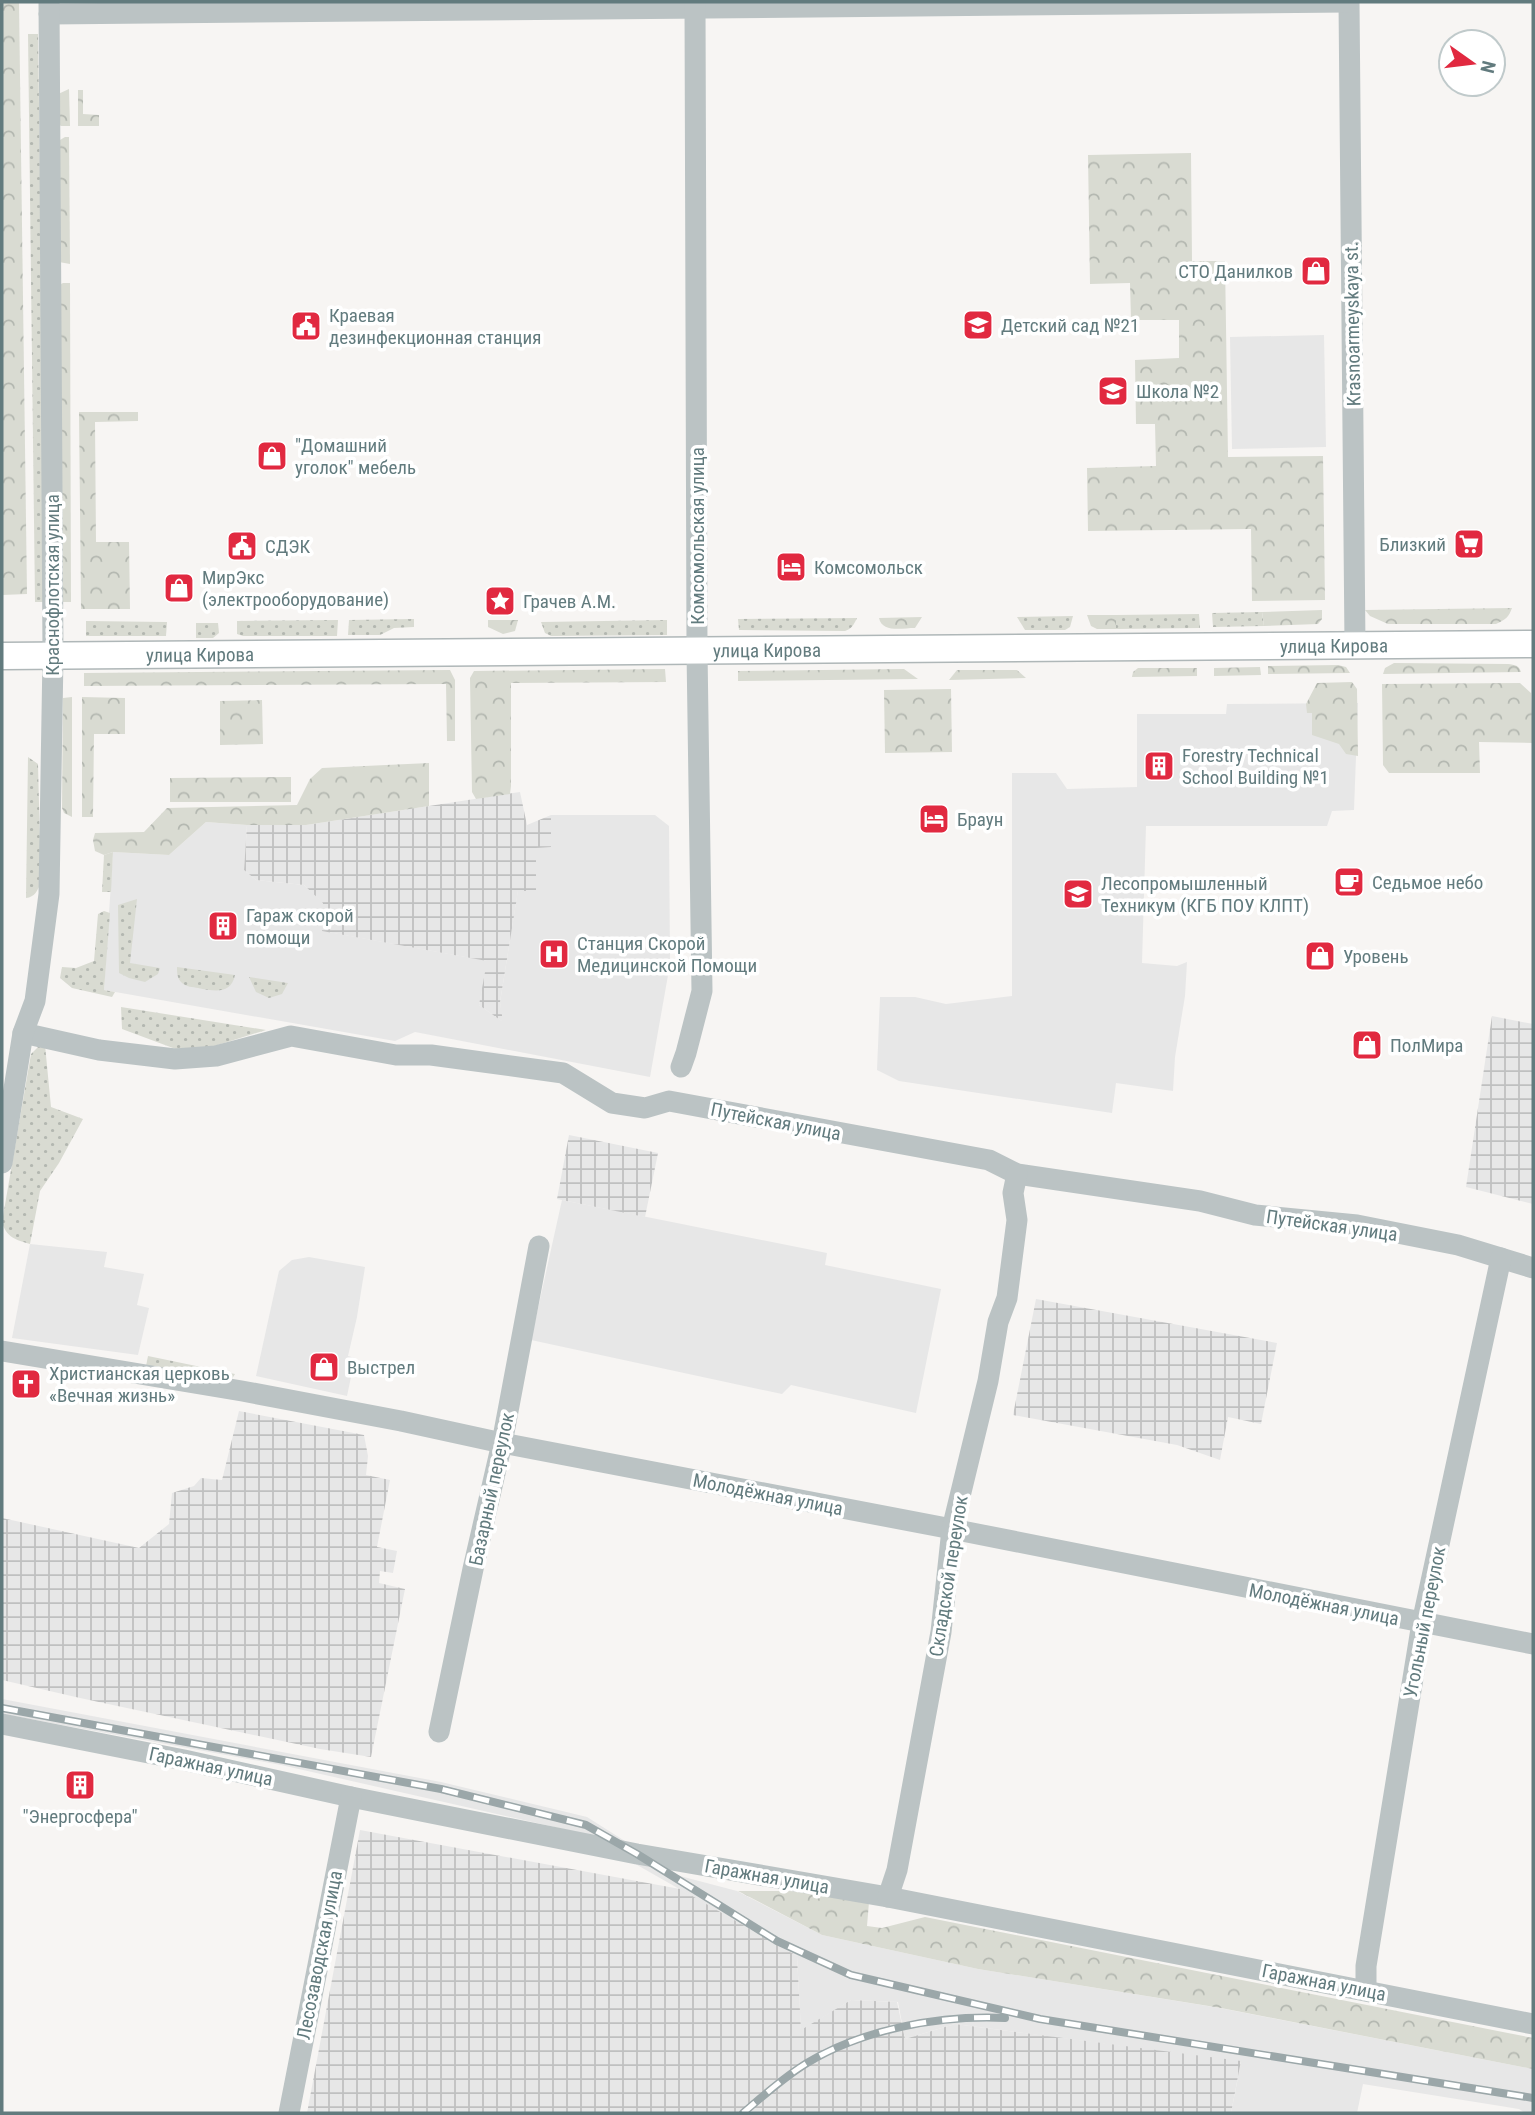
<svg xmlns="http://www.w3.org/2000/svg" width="1535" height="2115" font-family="'Roboto Condensed',sans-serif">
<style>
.built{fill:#e7e7e7}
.industrial{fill:url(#industrial-grid)}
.grass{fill:url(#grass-dots)}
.forest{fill:url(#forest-crowns)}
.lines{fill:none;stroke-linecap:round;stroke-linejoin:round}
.major-casing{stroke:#afb7b8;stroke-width:29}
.minor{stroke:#bbc3c4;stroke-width:21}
.major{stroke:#fff;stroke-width:26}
.rail-casing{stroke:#9ba7a9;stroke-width:8}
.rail{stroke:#fff;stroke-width:5;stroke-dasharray:16;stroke-linecap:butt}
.labels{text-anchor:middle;stroke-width:7;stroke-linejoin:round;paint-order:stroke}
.poi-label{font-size:19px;fill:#627b7e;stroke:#fff;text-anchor:start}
.street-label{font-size:19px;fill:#627b7e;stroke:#fff}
</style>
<defs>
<pattern id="industrial-grid" width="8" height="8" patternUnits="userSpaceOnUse" patternTransform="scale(1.75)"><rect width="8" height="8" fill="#e7e7e7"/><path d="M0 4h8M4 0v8" fill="none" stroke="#bfc0c0"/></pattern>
<pattern id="grass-dots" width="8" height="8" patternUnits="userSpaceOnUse" patternTransform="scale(1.75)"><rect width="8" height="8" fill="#d9dbd2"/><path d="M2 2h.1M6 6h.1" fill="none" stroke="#b3b7b0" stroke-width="1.8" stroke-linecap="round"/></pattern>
<pattern id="forest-crowns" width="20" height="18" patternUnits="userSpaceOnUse" patternTransform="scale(1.75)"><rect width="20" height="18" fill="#d9dbd2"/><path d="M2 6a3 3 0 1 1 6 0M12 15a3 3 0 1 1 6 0" fill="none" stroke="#b3b7b0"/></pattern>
</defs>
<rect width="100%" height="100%" fill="#f7f5f3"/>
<!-- built -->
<g class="built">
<polygon points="1324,335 1326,447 1232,449 1230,337"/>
<polygon points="1358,703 1354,810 1332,811 1327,826 1146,826 1142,963 1177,966 1187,962 1185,996 1175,1057 1173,1091 1116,1083 1112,1113 899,1081 877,1070 880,997 915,997 946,1004 1012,996 1012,773 1056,773 1067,789 1137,787 1137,714 1226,714 1227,704"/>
<polygon points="551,815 655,815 669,826 670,964 650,1077 415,1032 395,1041 104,990 113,852 169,855 206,822 247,825 244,870 256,880 304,885 324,903 323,931 488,961 479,1005 502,1021 500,1002 518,890 536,891 536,847 551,847"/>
<polygon points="562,1200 827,1253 825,1265 941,1289 916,1413 791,1385 782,1394 531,1340"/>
<polygon points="30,1244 107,1252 104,1267 144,1274 137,1305 149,1308 138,1355 12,1338"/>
<polygon points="309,1257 365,1267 357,1317 348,1356 355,1358 347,1396 256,1376 279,1271 292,1260"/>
<polygon points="2,1699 441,1782 587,1817 680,1876 737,1891 822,1935 978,1969 1220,2008 1533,2069 1533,2113 1525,2113 1519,2109 1363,2084 1357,2113 1231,2113 1241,2062 955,2024 905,2039 898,2002 851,2000 801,2031 797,1956 581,1833 281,1765 2,1714"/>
</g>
<!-- industrial -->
<g class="industrial">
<polygon points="520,792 527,825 551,815 551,847 536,848 536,891 518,891 500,1002 503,1022 479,1005 487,961 322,931 323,903 304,885 256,880 244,870 247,825 306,825"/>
<polygon points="1492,1016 1533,1024 1533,1204 1466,1187"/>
<polygon points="569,1135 658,1153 645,1217 557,1199"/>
<polygon points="1036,1299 1277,1343 1261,1424 1228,1417 1220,1460 1177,1445 1013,1415"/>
<polygon points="239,1411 364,1435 368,1456 366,1475 390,1480 377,1547 397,1551 393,1573 380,1571 379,1583 405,1589 371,1757 320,1749 80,1698 2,1680 2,1518 139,1548 169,1524 172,1493 194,1486 201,1478 222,1480"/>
<polygon points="360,1830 680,1889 797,1956 801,2030 851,2000 897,2002 905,2039 955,2024 1241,2061 1231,2113 307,2113"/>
</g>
<!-- grass -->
<g class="grass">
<polygon points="28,34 38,34 46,602 35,602"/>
<polygon points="1262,612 1264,626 1213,627 1212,613"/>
<polygon points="1199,614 1200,628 1116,629 1116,615"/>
<polygon points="1073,616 1070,627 1065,630 1025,630 1017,617"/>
<path d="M 857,618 C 854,624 852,629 845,631 L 739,630 L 738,619 Z"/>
<polygon points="414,619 414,627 394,628 380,635 348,635 349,620"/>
<polygon points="338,620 337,636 243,636 237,634 237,621"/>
<polygon points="667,620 667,635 551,636 545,633 541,622"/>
<polygon points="86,621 167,622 166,636 86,636"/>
<polygon points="196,623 218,623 219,633 213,638 196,638"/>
<path d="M 28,757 L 38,764 L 41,883 C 37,891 35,897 26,898 Z"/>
<polygon points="113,852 111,892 102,892 104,855"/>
<polygon points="137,899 130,963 160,968 158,974 145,982 129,978 119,973 118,905"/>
<polygon points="104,911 110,913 104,990 115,992 112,997 72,988 60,978 62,967 76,968 94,961 98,914"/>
<path d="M 177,967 L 235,975 C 231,995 214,991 198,988 C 193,987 186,987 182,983 C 177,979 177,972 177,967 Z"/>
<polygon points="249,977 288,983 282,994 269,998 256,992"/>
<polygon points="121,1007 266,1030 189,1054 122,1029"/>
<path d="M 45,1045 L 51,1107 L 83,1119 L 59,1163 L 40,1191 L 30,1244 C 16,1240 6,1237 2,1222 L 31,1054 L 38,1047 Z"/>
<polygon points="148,1356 235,1374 230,1382 146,1366"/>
</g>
<!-- forest -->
<g class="forest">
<polygon points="2,2 19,2 27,594 2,595"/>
<polygon points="69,89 70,126 61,126 58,124 56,95"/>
<polygon points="78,90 83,90 83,114 99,115 99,126 78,126"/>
<polygon points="65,137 69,137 70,264 59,262 60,140"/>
<polygon points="1191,153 1192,261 1225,261 1228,457 1323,456 1325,600 1252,601 1251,529 1088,531 1087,468 1156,466 1155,424 1136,424 1135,360 1179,358 1179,320 1131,320 1130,283 1090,284 1088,155"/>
<polygon points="63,283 70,283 71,602 58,602 59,285"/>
<polygon points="79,412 138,412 138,421 95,422 96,542 129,542 130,609 81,609"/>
<path d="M 1512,608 C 1509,617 1505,620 1496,624 L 1388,624 L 1370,616 L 1365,610 Z"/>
<polygon points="1322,610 1322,619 1318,624 1264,626 1262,612"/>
<polygon points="1087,615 1116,615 1116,629 1097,629 1091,626"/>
<path d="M 922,617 L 915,628 C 902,628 882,633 879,618 Z"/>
<polygon points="488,620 518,620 515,631 503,634 488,627"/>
<path d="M 1394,663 L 1508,664 C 1515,665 1519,665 1521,672 L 1383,674 L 1385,668 Z"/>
<polygon points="1338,665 1346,667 1350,673 1268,674 1268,666"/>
<polygon points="1260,667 1261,675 1214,676 1214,668"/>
<polygon points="1138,668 1197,668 1197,676 1132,677 1133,672"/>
<polygon points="665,669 666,682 511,683 511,786 510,794 476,799 472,792 470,678 474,671"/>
<polygon points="904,669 918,679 738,681 738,671"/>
<polygon points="450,670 455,680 455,741 447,741 446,684 84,686 84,673"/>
<polygon points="957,670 1017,670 1026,678 949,680"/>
<polygon points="1352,682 1357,689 1358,756 1346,754 1339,744 1312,735 1312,713 1307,713 1306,704 1317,683"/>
<polygon points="1520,683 1531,693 1533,743 1479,742 1480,773 1389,773 1383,765 1382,684"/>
<polygon points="951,689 952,752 885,753 884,690"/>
<polygon points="72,697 72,817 64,813 62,808 63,698"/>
<polygon points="82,697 125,698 125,734 94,734 93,817 82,817"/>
<polygon points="262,700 263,744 220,745 220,701"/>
<polygon points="429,763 429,806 306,825 247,825 206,822 169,855 113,852 104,855 95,851 93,840 95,833 144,832 167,808 297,805 310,779 322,768"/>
<polygon points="291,777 291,802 170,802 170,778"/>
<polygon points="738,1891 790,1891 869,1902 867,1926 882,1928 925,1917 1533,2038 1533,2069 1221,2008 978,1969 822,1935"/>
</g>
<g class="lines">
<!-- major casing -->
<g class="major-casing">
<g id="major">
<path id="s1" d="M 2,656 L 1533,644"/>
</g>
</g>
<!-- minor -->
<g class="minor">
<polyline points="1349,2 1355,645"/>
<polyline points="49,14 1347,2"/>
<polyline points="23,1033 99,1050 175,1059 216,1056 291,1036 396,1055 431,1055 563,1073 612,1103 645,1108 669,1101 989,1160 1017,1174 1200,1201 1255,1215 1357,1225 1458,1245 1533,1268"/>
<polyline points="681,1067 686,1053 702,991 697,651 695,2"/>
<polyline points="2,1163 23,1033 35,1001 49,894 53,656 49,2"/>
<polyline points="2,1351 242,1391 401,1421 502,1443 952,1529 1533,1644"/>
<polyline points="2,1724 184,1760 351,1797 637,1854 888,1897 1533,2024"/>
<polyline points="439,1732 473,1569 502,1443 539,1246"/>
<polyline points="888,1897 897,1870 941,1632 952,1529 988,1381 998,1322 1007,1298 1017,1220 1013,1193 1017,1174"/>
<polyline points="1366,1990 1366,1966 1422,1623 1501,1258"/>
<polyline points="289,2113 351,1797"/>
</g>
<!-- major -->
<use href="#major" class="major"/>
<!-- rail casing -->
<g class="rail-casing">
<g id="rail">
<polyline points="2,1708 441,1789 586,1825 637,1854 777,1941 851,1975 1040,2019 1533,2098"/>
<path d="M 743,2113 C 763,2096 784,2077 807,2063 C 863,2029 940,2015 1005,2018"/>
</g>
</g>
<!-- rail -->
<use href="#rail" class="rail"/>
</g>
<!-- icons -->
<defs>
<g id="shop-square" transform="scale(1.575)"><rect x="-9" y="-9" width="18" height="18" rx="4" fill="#e12940" stroke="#fff"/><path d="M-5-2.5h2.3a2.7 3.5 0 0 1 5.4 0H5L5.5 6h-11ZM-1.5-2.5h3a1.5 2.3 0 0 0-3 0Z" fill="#fff"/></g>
<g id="school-square" transform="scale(1.575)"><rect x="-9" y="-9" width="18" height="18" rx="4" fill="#e12940" stroke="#fff"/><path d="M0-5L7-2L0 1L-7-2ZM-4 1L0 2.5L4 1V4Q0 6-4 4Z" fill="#fff"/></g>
<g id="civic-square" transform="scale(1.575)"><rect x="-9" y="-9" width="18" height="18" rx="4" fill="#e12940" stroke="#fff"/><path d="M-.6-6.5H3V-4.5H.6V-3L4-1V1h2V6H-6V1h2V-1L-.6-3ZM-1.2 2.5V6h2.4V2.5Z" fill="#fff"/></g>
<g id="supermarket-square" transform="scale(1.575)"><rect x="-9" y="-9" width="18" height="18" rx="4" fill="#e12940" stroke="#fff"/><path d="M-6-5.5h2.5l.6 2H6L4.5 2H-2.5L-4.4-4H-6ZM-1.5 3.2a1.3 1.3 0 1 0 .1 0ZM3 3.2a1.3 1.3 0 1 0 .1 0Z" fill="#fff"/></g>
<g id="hotel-square" transform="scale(1.575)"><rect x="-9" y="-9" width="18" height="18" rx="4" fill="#e12940" stroke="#fff"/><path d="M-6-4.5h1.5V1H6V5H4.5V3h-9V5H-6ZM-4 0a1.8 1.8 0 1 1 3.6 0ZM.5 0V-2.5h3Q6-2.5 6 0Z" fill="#fff"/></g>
<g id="sight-square" transform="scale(1.575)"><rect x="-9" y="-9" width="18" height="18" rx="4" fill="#e12940" stroke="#fff"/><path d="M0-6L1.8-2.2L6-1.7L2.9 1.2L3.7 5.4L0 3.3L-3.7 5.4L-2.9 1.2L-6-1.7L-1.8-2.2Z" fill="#fff"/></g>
<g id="building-square" transform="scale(1.575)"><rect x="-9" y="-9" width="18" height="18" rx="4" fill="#e12940" stroke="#fff"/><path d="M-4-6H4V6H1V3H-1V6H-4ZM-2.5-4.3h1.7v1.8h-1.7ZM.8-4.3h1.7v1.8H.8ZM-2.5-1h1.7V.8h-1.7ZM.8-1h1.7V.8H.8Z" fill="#fff"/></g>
<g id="cafe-square" transform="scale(1.575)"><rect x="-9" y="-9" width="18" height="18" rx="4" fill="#e12940" stroke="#fff"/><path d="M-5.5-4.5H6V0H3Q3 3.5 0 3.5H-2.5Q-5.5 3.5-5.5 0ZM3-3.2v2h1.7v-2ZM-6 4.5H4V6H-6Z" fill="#fff"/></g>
<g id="university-square" transform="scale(1.575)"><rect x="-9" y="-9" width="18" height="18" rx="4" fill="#e12940" stroke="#fff"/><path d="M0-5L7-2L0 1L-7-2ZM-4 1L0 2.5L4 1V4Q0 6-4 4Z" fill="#fff"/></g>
<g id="hospital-square" transform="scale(1.575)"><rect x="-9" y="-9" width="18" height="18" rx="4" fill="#e12940" stroke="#fff"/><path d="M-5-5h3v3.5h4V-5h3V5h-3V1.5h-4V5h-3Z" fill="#fff"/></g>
<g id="church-square" transform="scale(1.575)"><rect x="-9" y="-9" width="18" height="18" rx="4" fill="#e12940" stroke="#fff"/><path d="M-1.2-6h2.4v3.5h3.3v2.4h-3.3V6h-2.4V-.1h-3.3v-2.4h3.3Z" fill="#fff"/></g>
</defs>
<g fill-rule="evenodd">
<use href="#shop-square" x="1316" y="271"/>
<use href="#school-square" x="978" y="325"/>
<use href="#civic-square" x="306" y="326"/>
<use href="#school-square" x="1113" y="391"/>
<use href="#shop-square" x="272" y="456"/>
<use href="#supermarket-square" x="1469" y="544"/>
<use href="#civic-square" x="242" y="546"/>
<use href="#hotel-square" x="791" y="567"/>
<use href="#shop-square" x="179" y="588"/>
<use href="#sight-square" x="500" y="601"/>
<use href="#building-square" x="1159" y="766"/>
<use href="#hotel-square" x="934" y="819"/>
<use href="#cafe-square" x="1349" y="882"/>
<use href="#university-square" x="1078" y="894"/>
<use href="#building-square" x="223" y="926"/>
<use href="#hospital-square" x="554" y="954"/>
<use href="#shop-square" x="1320" y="956"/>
<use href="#shop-square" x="1367" y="1045"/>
<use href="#shop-square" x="324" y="1367"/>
<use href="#church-square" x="26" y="1384"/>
<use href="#building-square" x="80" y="1785"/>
</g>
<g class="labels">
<!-- poi labels -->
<g class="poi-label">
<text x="1293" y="278" text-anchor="end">СТО Данилков</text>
<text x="329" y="322">Краевая<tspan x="329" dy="22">дезинфекционная станция</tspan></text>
<text x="1001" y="332">Детский сад №21</text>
<text x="1136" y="398">Школа №2</text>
<text x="295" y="452">"Домашний<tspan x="295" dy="22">уголок" мебель</tspan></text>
<text x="1446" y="551" text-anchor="end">Близкий</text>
<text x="265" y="553">СДЭК</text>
<text x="814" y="574">Комсомольск</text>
<text x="202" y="584">МирЭкс<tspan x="202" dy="22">(электрооборудование)</tspan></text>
<text x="523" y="608">Грачев А.М.</text>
<text x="1182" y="762">Forestry Technical<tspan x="1182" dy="22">School Building №1</tspan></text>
<text x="957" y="826">Браун</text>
<text x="1372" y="889">Седьмое небо</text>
<text x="1101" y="890">Лесопромышленный<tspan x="1101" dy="22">Техникум (КГБ ПОУ КЛПТ)</tspan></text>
<text x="246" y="922">Гараж скорой<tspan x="246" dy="22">помощи</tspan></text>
<text x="577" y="950">Станция Скорой<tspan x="577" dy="22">Медицинской Помощи</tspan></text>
<text x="1343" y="963">Уровень</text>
<text x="1390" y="1052">ПолМира</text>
<text x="347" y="1374">Выстрел</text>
<text x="49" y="1380">Христианская церковь<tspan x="49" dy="22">«Вечная жизнь»</tspan></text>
<text x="80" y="1823" text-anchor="middle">"Энергосфера"</text>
</g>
<!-- street labels -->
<g class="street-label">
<text transform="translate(1352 324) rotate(-91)" y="7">Krasnoarmeyskaya st.</text>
<text transform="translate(697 536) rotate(-90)" y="7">Комсомольская улица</text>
<text transform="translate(52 585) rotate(-90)" y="7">Краснофлотская улица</text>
<text dy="7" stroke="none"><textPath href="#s1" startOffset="1332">улица Кирова</textPath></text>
<text dy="7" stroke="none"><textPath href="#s1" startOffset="765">улица Кирова</textPath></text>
<text dy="7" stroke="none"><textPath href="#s1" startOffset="198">улица Кирова</textPath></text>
<text transform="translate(776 1121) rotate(11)" y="7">Путейская улица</text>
<text transform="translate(1332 1225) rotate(8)" y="7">Путейская улица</text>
<text transform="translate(491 1489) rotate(-78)" y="7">Базарный переулок</text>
<text transform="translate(768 1494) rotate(11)" y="7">Молодёжная улица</text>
<text transform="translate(948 1576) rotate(-81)" y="7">Складской переулок</text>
<text transform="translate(1324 1604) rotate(11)" y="7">Молодёжная улица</text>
<text transform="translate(1424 1622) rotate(-79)" y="7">Угольный переулок</text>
<text transform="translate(211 1766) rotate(12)" y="7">Гаражная улица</text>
<text transform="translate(767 1876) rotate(10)" y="7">Гаражная улица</text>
<text transform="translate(319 1955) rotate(-79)" y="7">Лесозаводская улица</text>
<text transform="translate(1324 1982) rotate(11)" y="7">Гаражная улица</text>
</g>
</g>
<!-- border -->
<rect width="1535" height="2115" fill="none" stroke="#627b7e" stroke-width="7"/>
<!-- north arrow -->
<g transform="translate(1472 63) rotate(104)"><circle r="33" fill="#ffffff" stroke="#c0cacb" stroke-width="2"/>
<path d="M0-5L12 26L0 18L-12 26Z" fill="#e12940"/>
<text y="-10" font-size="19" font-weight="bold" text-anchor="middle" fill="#627b7e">N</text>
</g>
</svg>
